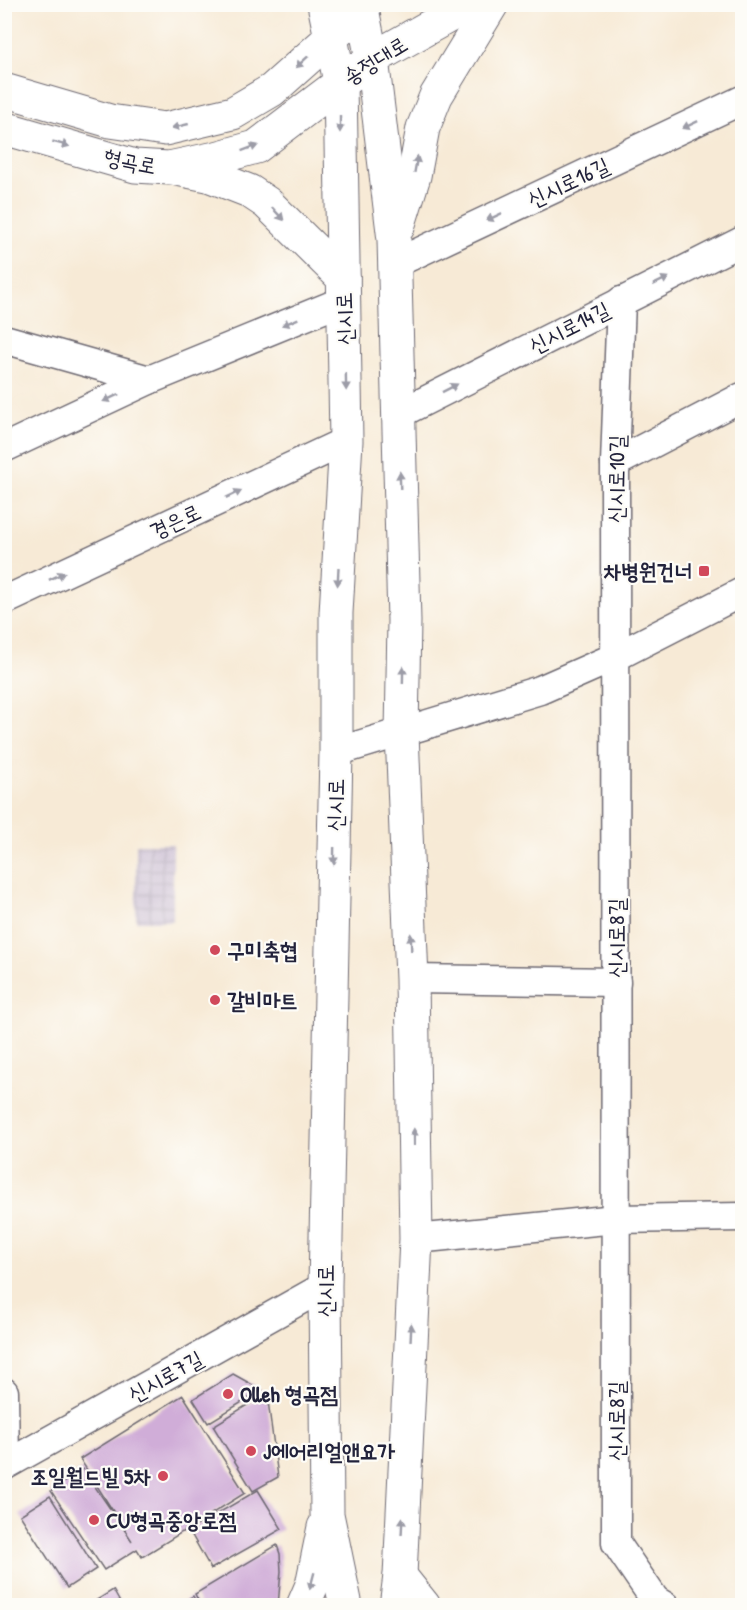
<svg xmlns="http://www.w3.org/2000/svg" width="747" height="1610" font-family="'Patrick Hand','Poor Story',sans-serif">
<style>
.industrial{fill:url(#industrial-grid)}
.building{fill:#d0add8}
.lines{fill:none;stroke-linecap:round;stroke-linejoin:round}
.minor-casing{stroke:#6d6871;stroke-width:31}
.tertiary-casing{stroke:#6d6871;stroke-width:35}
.minor{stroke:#fff;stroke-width:28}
.tertiary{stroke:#fff;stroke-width:33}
.oneway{fill:#9c9ca7}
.poi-dot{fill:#d1495b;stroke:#fdfcf7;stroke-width:2}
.labels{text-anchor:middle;stroke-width:4.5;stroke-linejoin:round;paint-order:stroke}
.street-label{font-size:22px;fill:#22223b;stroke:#fdfcf7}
.poi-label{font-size:22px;font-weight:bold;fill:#22223b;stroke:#fdfcf7;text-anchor:start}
</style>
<defs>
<pattern id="industrial-grid" width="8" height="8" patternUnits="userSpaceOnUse" patternTransform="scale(1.5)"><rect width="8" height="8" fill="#ccbfd4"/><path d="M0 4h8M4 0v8" fill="none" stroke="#afa4b7"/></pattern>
</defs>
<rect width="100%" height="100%" fill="#fdfcf7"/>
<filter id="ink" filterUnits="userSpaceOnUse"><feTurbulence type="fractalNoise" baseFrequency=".0167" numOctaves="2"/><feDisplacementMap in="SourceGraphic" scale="12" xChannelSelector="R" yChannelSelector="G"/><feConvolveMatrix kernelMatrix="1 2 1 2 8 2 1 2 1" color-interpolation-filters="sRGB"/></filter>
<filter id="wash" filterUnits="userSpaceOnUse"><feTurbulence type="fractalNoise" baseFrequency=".008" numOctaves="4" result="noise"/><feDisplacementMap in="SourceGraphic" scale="24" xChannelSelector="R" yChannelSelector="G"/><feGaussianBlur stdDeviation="1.35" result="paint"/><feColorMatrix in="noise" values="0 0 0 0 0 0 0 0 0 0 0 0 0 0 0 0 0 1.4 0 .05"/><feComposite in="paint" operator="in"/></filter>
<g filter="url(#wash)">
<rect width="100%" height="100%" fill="#f7ead6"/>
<!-- industrial -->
<rect class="industrial" x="136" y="844" width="37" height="77"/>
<g id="blocks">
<!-- building -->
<g class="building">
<polygon points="233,1374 262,1390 208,1423 193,1399"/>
<polygon points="267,1393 278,1477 253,1491 213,1426"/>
<polygon points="183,1395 245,1493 142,1557 137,1549 104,1570 51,1491 83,1469 132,1541 80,1459"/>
<polygon points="258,1490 282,1529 211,1569 189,1530"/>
<polygon points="50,1496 96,1569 67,1588 20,1515"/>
<polygon points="277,1545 280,1554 281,1571 278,1606 201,1606 195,1594"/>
<polygon points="113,1590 122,1606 87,1606"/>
<polygon points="193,1596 198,1606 175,1606"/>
</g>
</g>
</g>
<g filter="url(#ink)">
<use href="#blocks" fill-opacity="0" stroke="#6d6871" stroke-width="1.5"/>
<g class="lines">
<!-- minor casing -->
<g class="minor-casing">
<g id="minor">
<polyline points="394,264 742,100"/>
<polyline points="621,301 615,463 616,1543 655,1600 665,1606"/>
<polyline points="4,339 149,380"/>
<polyline points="397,415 742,241"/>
<polyline points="4,448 149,380 345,300"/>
<polyline points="615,463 742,397"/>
<polyline points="4,601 346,441"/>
<polyline points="336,752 540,690 615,657 742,592"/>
<polyline points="412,979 616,982"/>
<polyline points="416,1239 616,1219 742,1217"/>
<polyline points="4,1392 5,1465"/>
<polyline points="4,1466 325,1286"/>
</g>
</g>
<!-- tertiary casing -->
<g class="tertiary-casing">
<g id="tertiary">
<polyline points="324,4 340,82 346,441 336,613 336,752 325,1286 327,1514 346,1606"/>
<polyline points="361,4 372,59 394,240 404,621 402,733 412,979 416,1239 400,1576 396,1606"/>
<polyline points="4,90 110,121 165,129 233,113 272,90 345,25"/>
<polyline points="4,128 135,166 169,168 216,158 256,147 372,59 470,4"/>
<polyline points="177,169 208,175 249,191 267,203 343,278"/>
<polyline points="398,227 414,176 423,128 436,96 492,4"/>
<polyline points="400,1576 424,1606"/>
<polyline points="303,1606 312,1585 324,1527"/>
</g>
</g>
<!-- minor -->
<use href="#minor" class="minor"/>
<!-- tertiary -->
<use href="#tertiary" class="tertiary"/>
</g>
<!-- one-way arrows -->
<defs><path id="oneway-solid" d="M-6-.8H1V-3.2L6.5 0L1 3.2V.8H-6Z" transform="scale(1.5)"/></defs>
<g class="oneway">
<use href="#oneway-solid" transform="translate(302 62) rotate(138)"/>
<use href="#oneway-solid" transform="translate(340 124) rotate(90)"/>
<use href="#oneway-solid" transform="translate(690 125) rotate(155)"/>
<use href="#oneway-solid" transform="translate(180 126) rotate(167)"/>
<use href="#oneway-solid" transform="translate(61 144) rotate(16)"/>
<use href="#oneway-solid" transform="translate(250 148) rotate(-20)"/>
<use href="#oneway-solid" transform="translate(416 164) rotate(-80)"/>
<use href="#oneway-solid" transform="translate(278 214) rotate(47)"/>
<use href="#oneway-solid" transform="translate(494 217) rotate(155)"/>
<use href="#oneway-solid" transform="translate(661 281) rotate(-26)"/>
<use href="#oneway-solid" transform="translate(290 322) rotate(158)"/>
<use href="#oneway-solid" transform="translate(346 382) rotate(89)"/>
<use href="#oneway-solid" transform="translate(450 388) rotate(-27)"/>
<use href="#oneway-solid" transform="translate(111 398) rotate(155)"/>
<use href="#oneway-solid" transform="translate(400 480) rotate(-92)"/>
<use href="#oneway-solid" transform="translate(234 494) rotate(-25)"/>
<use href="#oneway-solid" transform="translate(57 576) rotate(-25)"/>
<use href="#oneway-solid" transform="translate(338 577) rotate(93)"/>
<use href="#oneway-solid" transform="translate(403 675) rotate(-89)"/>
<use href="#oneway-solid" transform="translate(334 856) rotate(91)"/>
<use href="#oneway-solid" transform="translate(411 942) rotate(-92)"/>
<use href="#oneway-solid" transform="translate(414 1137) rotate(-91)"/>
<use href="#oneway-solid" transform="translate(411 1332) rotate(-87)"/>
<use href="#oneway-solid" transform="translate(402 1526) rotate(-87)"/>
<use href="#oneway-solid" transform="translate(312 1581) rotate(105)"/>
</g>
</g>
<!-- markers -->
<g class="poi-dot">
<rect x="698" y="565" width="12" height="12" rx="3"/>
<circle cx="215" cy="950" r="6"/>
<circle cx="215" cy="1000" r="6"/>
<circle cx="228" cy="1394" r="6"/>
<circle cx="251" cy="1451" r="6"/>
<circle cx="163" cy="1476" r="6"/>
<circle cx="94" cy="1520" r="6"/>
</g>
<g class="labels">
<!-- street labels -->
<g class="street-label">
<text transform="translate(375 60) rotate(-32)" y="8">송정대로</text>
<text transform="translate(130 161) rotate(11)" y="8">형곡로</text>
<text transform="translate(568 182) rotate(-25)" y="8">신시로16길</text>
<text transform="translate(344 319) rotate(-92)" y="8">신시로</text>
<text transform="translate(569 327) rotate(-27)" y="8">신시로14길</text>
<text transform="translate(616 479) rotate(-89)" y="8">신시로10길</text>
<text transform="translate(175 521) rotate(-25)" y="8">경은로</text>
<text transform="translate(335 805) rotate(-89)" y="8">신시로</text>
<text transform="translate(616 938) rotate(-90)" y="8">신시로8길</text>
<text transform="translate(325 1291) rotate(-90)" y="8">신시로</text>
<text transform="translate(165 1376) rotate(-29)" y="8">신시로7길</text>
<text transform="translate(616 1421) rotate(-90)" y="8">신시로8길</text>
</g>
<!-- poi labels -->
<g class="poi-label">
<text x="692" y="579" text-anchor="end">차병원건너</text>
<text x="227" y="958">구미축협</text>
<text x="227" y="1008">갈비마트</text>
<text x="240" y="1402">Olleh 형곡점</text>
<text x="263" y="1459">J에어리얼앤요가</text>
<text x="151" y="1484" text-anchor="end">조일월드빌 5차</text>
<text x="106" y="1528">CU형곡중앙로점</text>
</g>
</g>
<!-- margin -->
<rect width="747" height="1610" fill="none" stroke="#fdfcf7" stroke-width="24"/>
</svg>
